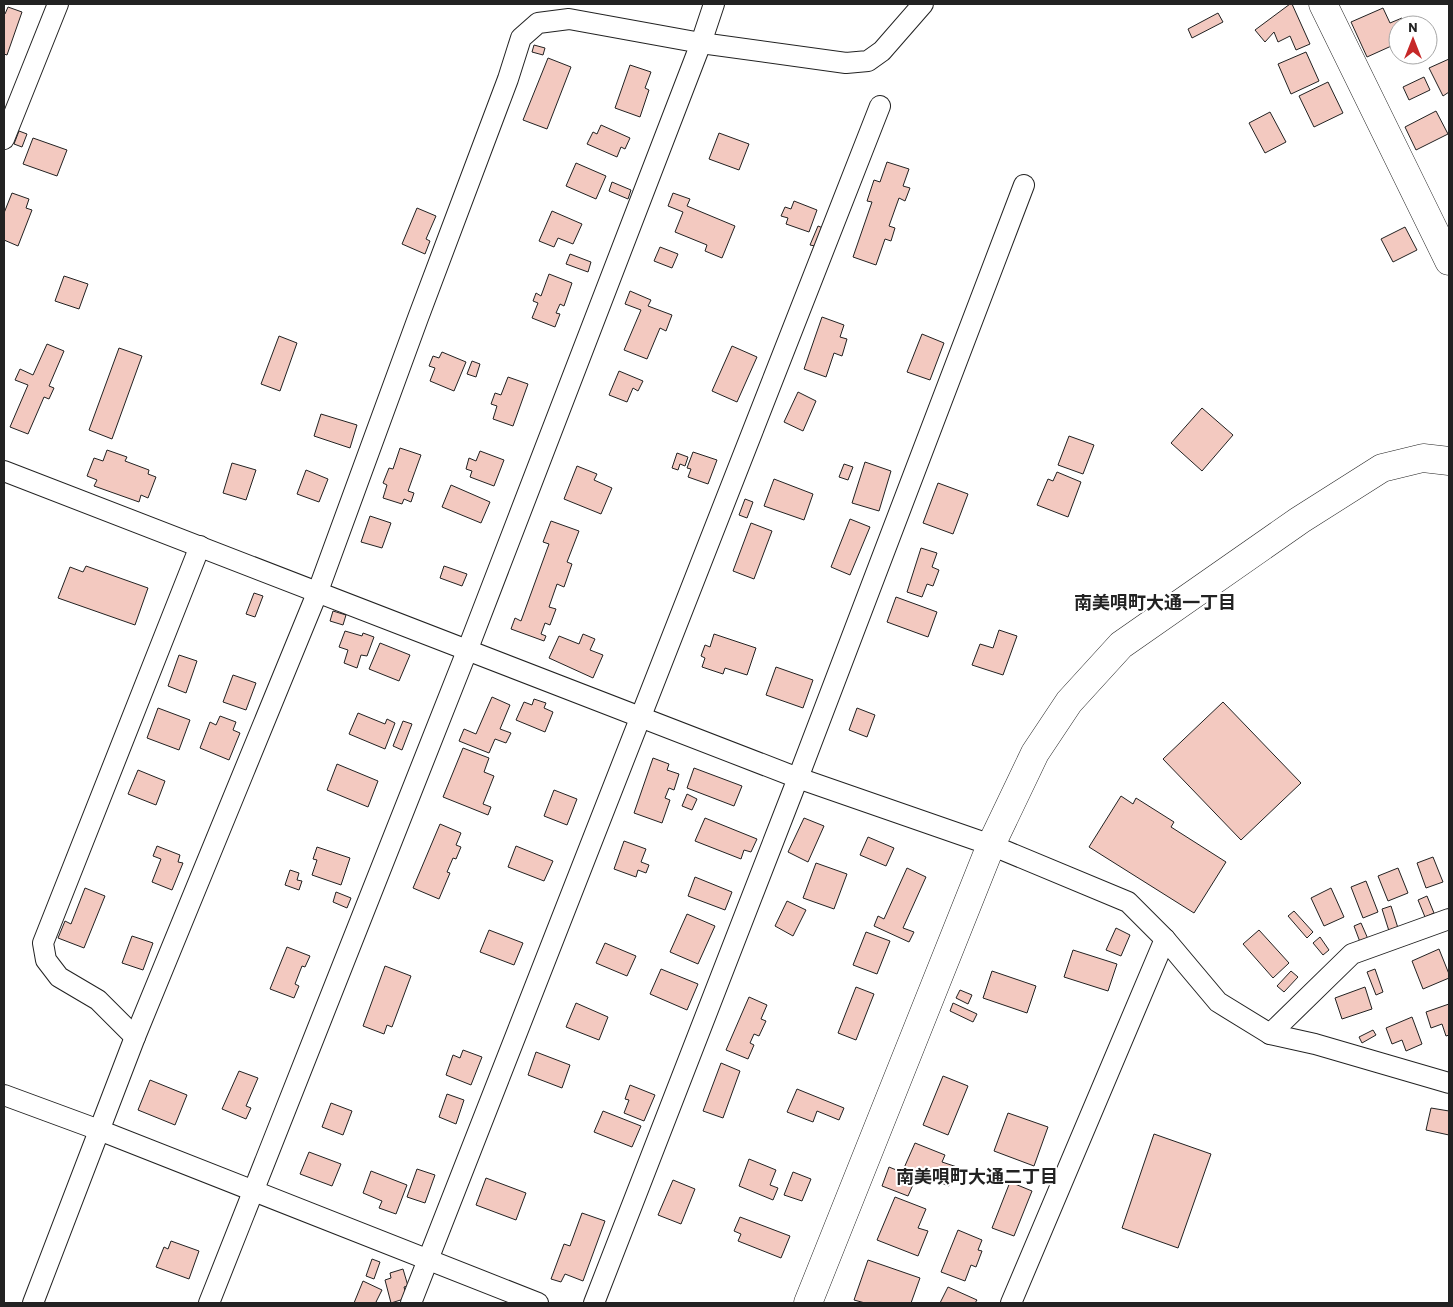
<svg xmlns="http://www.w3.org/2000/svg" width="1453" height="1307" font-family="Barlow,'Noto Sans JP',sans-serif">
<style>
.building{fill:#f3c9c0;stroke:#222}
.lines{fill:none;stroke-linecap:round;stroke-linejoin:round}
.street-casing{stroke:#222;stroke-width:22}
.secondary-casing{stroke:#222;stroke-width:29}
.street{stroke:#fff;stroke-width:20}
.secondary{stroke:#fff;stroke-width:28}
.labels{text-anchor:middle;stroke-width:4;stroke-linejoin:round;paint-order:stroke}
.neighbourhood-label{font-size:18px;font-weight:bold;fill:#222;stroke:#fff}
</style>
<rect width="100%" height="100%" fill="#fff"/>
<!-- building -->
<g class="building">
<polygon points="1290,4 1292,4 1310,44 1296,50 1290,36 1278,42 1274,32 1265,42 1255,30"/>
<polygon points="8,7 22,12 7,55 4,54 4,14 5,14"/>
<polygon points="1383,8 1390,23 1402,18 1405,25 1398,25 1398,43 1367,57 1351,22"/>
<polygon points="1218,13 1223,22 1192,38 1188,29"/>
<polygon points="534,45 545,48 543,55 532,52"/>
<polygon points="1306,52 1319,81 1291,94 1278,64"/>
<polygon points="548,58 571,67 547,129 523,120"/>
<polygon points="1449,59 1449,92 1443,96 1429,68"/>
<polygon points="630,65 651,72 645,88 649,90 640,117 615,108"/>
<polygon points="1424,77 1430,90 1409,100 1403,87"/>
<polygon points="1328,82 1343,113 1314,127 1299,96"/>
<polygon points="1436,111 1448,134 1416,150 1405,127"/>
<polygon points="1270,112 1286,142 1265,153 1249,123"/>
<polygon points="601,125 630,138 625,149 621,147 617,157 587,144 593,132 597,134"/>
<polygon points="19,131 27,134 22,147 14,144"/>
<polygon points="719,133 749,144 739,170 709,159"/>
<polygon points="33,138 67,150 57,176 23,164"/>
<polygon points="887,162 909,169 903,186 910,188 905,201 899,198 889,226 895,228 891,241 885,239 876,265 853,257 872,202 867,201 874,180 880,182"/>
<polygon points="576,163 606,176 596,199 566,186"/>
<polygon points="612,182 631,190 628,199 609,191"/>
<polygon points="12,193 29,199 26,208 32,210 18,246 4,240 4,213"/>
<polygon points="673,193 690,199 687,206 735,226 722,258 705,251 707,245 675,232 683,212 668,206"/>
<polygon points="794,201 817,210 809,232 786,224 788,218 781,216 785,207 791,209"/>
<polygon points="417,208 436,216 426,239 430,241 425,254 402,244"/>
<polygon points="552,211 582,224 573,244 558,238 554,247 539,241"/>
<polygon points="818,226 823,228 815,246 810,245"/>
<polygon points="1405,227 1417,250 1393,262 1381,239"/>
<polygon points="660,247 678,254 672,268 654,261"/>
<polygon points="570,254 591,262 588,272 566,264"/>
<polygon points="549,274 572,283 564,306 560,304 556,313 560,314 555,327 532,318 538,303 533,301 536,293 541,296"/>
<polygon points="64,276 88,284 79,309 55,301"/>
<polygon points="630,291 651,300 648,306 672,315 666,331 660,328 647,359 624,350 641,310 625,304"/>
<polygon points="822,317 844,325 840,337 847,339 842,356 834,353 826,377 804,369"/>
<polygon points="922,334 944,343 930,380 907,372"/>
<polygon points="279,336 297,343 280,391 261,384"/>
<polygon points="47,344 64,351 49,386 54,388 49,399 44,397 28,434 10,427 28,385 15,380 20,369 33,375"/>
<polygon points="732,346 757,357 737,402 712,391"/>
<polygon points="119,348 142,356 112,439 89,430"/>
<polygon points="442,352 466,362 454,391 430,381 435,368 429,366 433,356 439,358"/>
<polygon points="472,361 480,364 476,377 467,374"/>
<polygon points="619,371 643,381 638,391 633,388 627,402 609,395"/>
<polygon points="508,377 528,384 513,426 493,419 497,406 491,404 495,393 501,395"/>
<polygon points="798,392 816,401 803,431 784,422"/>
<polygon points="1202,408 1233,435 1202,471 1171,443"/>
<polygon points="321,414 357,425 350,448 314,436"/>
<polygon points="1069,436 1094,445 1083,474 1058,465"/>
<polygon points="400,448 421,455 408,491 414,493 411,502 404,499 402,504 383,498 387,485 383,483 389,468 393,469"/>
<polygon points="107,450 127,457 125,461 149,470 148,474 156,477 148,498 141,495 139,502 94,486 97,480 87,476 94,458 103,461"/>
<polygon points="480,451 504,460 494,486 470,477 472,471 466,469 469,458 476,461"/>
<polygon points="693,452 717,460 708,484 688,477 691,469 687,468"/>
<polygon points="677,453 688,457 685,466 680,464 678,470 672,468"/>
<polygon points="865,462 891,471 879,511 852,503"/>
<polygon points="232,463 256,470 246,500 223,493"/>
<polygon points="844,464 853,467 848,480 839,477"/>
<polygon points="577,466 597,474 594,480 612,488 601,514 564,499"/>
<polygon points="306,470 328,479 319,502 297,494"/>
<polygon points="1057,472 1081,482 1068,517 1037,505 1048,479 1053,481"/>
<polygon points="774,479 813,494 804,520 764,506"/>
<polygon points="938,483 968,494 953,534 923,523"/>
<polygon points="451,485 490,502 481,523 442,507"/>
<polygon points="745,499 753,502 747,518 739,515"/>
<polygon points="370,516 391,523 382,548 361,542"/>
<polygon points="850,519 870,527 850,575 831,567"/>
<polygon points="551,521 579,531 567,562 572,564 564,587 557,584 549,607 556,609 550,625 545,623 541,634 546,636 544,641 511,629 515,618 521,621 549,544 543,542"/>
<polygon points="751,523 772,531 754,579 733,571"/>
<polygon points="921,548 937,553 932,567 939,570 933,586 927,584 922,597 907,592"/>
<polygon points="86,566 148,588 135,625 58,598 70,567 83,572"/>
<polygon points="444,566 467,574 462,586 440,578"/>
<polygon points="254,593 263,596 255,617 246,614"/>
<polygon points="896,597 937,612 928,637 887,622"/>
<polygon points="333,611 346,615 343,625 330,621"/>
<polygon points="999,630 1017,636 1003,675 972,665 980,644 993,648"/>
<polygon points="345,631 362,636 363,633 374,637 367,656 361,655 357,668 344,663 348,650 339,647"/>
<polygon points="583,634 595,639 590,650 603,655 593,678 549,658 559,636 579,644"/>
<polygon points="714,634 756,648 747,675 725,668 723,674 702,667 705,658 701,656 705,645 710,647"/>
<polygon points="380,643 410,655 399,681 369,669"/>
<polygon points="179,655 197,661 186,693 168,686"/>
<polygon points="776,667 813,680 803,708 766,695"/>
<polygon points="233,675 256,683 246,710 223,702"/>
<polygon points="492,697 510,705 500,729 511,733 506,743 495,739 489,753 459,741 464,729 476,734"/>
<polygon points="534,699 546,703 544,708 553,712 545,732 516,720 524,702 532,705"/>
<polygon points="1223,702 1301,783 1241,840 1163,759"/>
<polygon points="158,708 190,720 179,750 147,738"/>
<polygon points="857,708 875,715 867,737 849,730"/>
<polygon points="358,713 385,724 387,719 395,723 385,749 349,734"/>
<polygon points="220,716 236,722 233,730 240,733 229,760 200,748 210,722 216,725"/>
<polygon points="403,721 412,724 402,750 393,746"/>
<polygon points="463,748 489,758 484,772 494,776 483,804 491,807 488,815 443,797"/>
<polygon points="653,758 669,764 667,770 679,774 674,790 669,788 665,798 670,800 662,823 634,813"/>
<polygon points="337,764 378,781 368,807 327,790"/>
<polygon points="694,768 742,786 734,806 687,788"/>
<polygon points="138,770 165,781 156,805 128,794"/>
<polygon points="554,790 577,799 567,825 544,816"/>
<polygon points="687,794 697,799 692,810 682,806"/>
<polygon points="1121,796 1133,804 1136,798 1174,822 1171,827 1226,862 1194,913 1089,847"/>
<polygon points="705,818 757,839 751,852 744,850 741,859 695,841"/>
<polygon points="804,818 824,826 808,862 788,852"/>
<polygon points="440,824 461,833 456,845 461,847 456,859 453,858 447,872 450,873 439,899 413,888"/>
<polygon points="868,837 894,848 886,866 860,855"/>
<polygon points="624,841 646,849 641,862 649,865 646,873 638,870 636,877 614,869"/>
<polygon points="157,846 180,855 178,862 183,863 172,890 152,882 161,859 153,856"/>
<polygon points="516,846 553,861 544,881 508,867"/>
<polygon points="317,847 350,858 341,885 312,875 317,860 313,859"/>
<polygon points="1433,857 1443,882 1426,888 1417,863"/>
<polygon points="816,863 847,874 834,909 803,898"/>
<polygon points="907,868 926,877 903,928 914,932 909,942 874,926 878,916 884,919"/>
<polygon points="1398,868 1408,893 1388,901 1378,876"/>
<polygon points="290,870 299,873 297,880 302,881 299,890 285,885"/>
<polygon points="695,877 732,892 725,910 688,896"/>
<polygon points="1366,881 1378,912 1363,918 1351,887"/>
<polygon points="85,888 105,896 84,948 58,938 65,921 71,924"/>
<polygon points="1331,888 1344,917 1324,926 1311,898"/>
<polygon points="336,892 351,898 347,908 333,902"/>
<polygon points="1427,896 1434,913 1425,917 1418,900"/>
<polygon points="787,901 806,910 793,936 775,926"/>
<polygon points="1391,906 1398,928 1389,931 1382,909"/>
<polygon points="1294,911 1313,932 1307,938 1288,916"/>
<polygon points="687,914 715,926 698,964 670,952"/>
<polygon points="1361,923 1368,939 1360,942 1354,926"/>
<polygon points="1116,928 1130,935 1121,956 1106,950"/>
<polygon points="489,930 523,943 514,965 480,952"/>
<polygon points="1259,930 1289,963 1273,978 1243,944"/>
<polygon points="866,932 890,941 877,974 853,965"/>
<polygon points="132,936 153,943 143,970 122,963"/>
<polygon points="1320,937 1329,950 1323,955 1313,943"/>
<polygon points="605,943 636,956 627,976 596,963"/>
<polygon points="287,947 310,956 305,967 302,966 295,984 299,986 294,998 270,989"/>
<polygon points="1439,949 1449,974 1449,978 1423,989 1412,961"/>
<polygon points="1073,950 1117,964 1108,991 1064,977"/>
<polygon points="385,966 411,976 392,1027 387,1025 384,1034 363,1026"/>
<polygon points="661,969 698,984 687,1010 650,994"/>
<polygon points="1375,969 1383,992 1376,995 1367,972"/>
<polygon points="992,971 1036,986 1027,1013 983,998"/>
<polygon points="1291,971 1298,977 1284,992 1277,986"/>
<polygon points="856,987 874,994 856,1040 838,1033"/>
<polygon points="1365,987 1372,1009 1342,1019 1335,998"/>
<polygon points="960,990 972,995 968,1004 956,998"/>
<polygon points="749,997 767,1005 761,1019 766,1021 759,1036 754,1034 750,1043 754,1045 748,1059 726,1050"/>
<polygon points="576,1003 608,1017 599,1040 566,1027"/>
<polygon points="953,1003 977,1014 973,1022 950,1011"/>
<polygon points="1449,1004 1449,1035 1446,1036 1442,1024 1431,1028 1426,1012"/>
<polygon points="1412,1017 1422,1044 1406,1051 1402,1040 1392,1044 1386,1028"/>
<polygon points="1373,1030 1376,1035 1362,1043 1359,1037"/>
<polygon points="463,1050 482,1057 471,1085 446,1075 453,1055 460,1058"/>
<polygon points="536,1052 570,1065 562,1088 528,1075"/>
<polygon points="721,1063 740,1071 723,1118 703,1111"/>
<polygon points="239,1071 258,1078 246,1106 251,1108 246,1119 222,1109"/>
<polygon points="943,1076 968,1086 948,1135 923,1125"/>
<polygon points="150,1080 187,1095 175,1125 138,1110"/>
<polygon points="630,1085 655,1095 644,1121 624,1113 629,1100 625,1099"/>
<polygon points="797,1089 844,1108 839,1120 817,1111 813,1122 787,1112"/>
<polygon points="447,1094 464,1100 456,1124 439,1117"/>
<polygon points="331,1103 352,1111 343,1135 322,1127"/>
<polygon points="1431,1108 1449,1111 1449,1135 1426,1130"/>
<polygon points="603,1111 641,1126 632,1147 594,1132"/>
<polygon points="1008,1113 1048,1127 1034,1166 994,1151"/>
<polygon points="1154,1134 1211,1154 1178,1248 1122,1228"/>
<polygon points="915,1143 945,1155 942,1162 957,1167 949,1186 904,1168"/>
<polygon points="309,1152 341,1164 332,1186 300,1174"/>
<polygon points="749,1159 776,1170 770,1185 778,1188 773,1200 739,1186"/>
<polygon points="889,1167 916,1178 908,1196 882,1186"/>
<polygon points="417,1169 435,1175 425,1203 407,1197"/>
<polygon points="371,1171 407,1185 396,1214 379,1208 382,1201 363,1193"/>
<polygon points="793,1172 811,1179 802,1201 784,1195"/>
<polygon points="486,1178 526,1193 516,1220 476,1205"/>
<polygon points="673,1180 695,1189 681,1224 658,1215"/>
<polygon points="1010,1182 1032,1191 1014,1236 992,1228"/>
<polygon points="895,1197 926,1209 918,1228 928,1231 918,1256 877,1240"/>
<polygon points="582,1213 605,1221 583,1281 565,1274 561,1282 551,1279 564,1244 570,1246"/>
<polygon points="740,1217 790,1236 781,1258 738,1241 741,1234 734,1231"/>
<polygon points="958,1230 982,1240 978,1250 982,1251 976,1267 971,1265 965,1281 941,1272"/>
<polygon points="171,1241 199,1251 189,1279 156,1267 164,1247 168,1249"/>
<polygon points="372,1259 380,1262 374,1279 366,1276"/>
<polygon points="868,1260 920,1278 911,1303 865,1303 854,1300"/>
<polygon points="403,1269 408,1286 404,1287 407,1298 391,1303 385,1280 391,1278 390,1273"/>
<polygon points="363,1281 382,1290 376,1302 378,1303 354,1303"/>
<polygon points="948,1287 977,1300 975,1303 940,1303"/>
</g>
<g class="lines">
<!-- street casing -->
<g class="street-casing">
<g id="street">
<polyline points="4,139 58,4"/>
<polyline points="4,471 798,778 991,845 1128,902 1165,939 1218,1002 1270,1034 1315,1044 1449,1083"/>
<polyline points="1270,1034 1352,954 1449,919"/>
<polyline points="135,1037 98,1000 59,977 46,960 43,943 200,546"/>
<polyline points="4,1095 99,1130 538,1303"/>
<polyline points="33,1303 135,1037 318,591 418,318 508,79 521,38 538,23 569,19 701,43 846,63 868,61 882,51 923,4"/>
<polyline points="209,1303 467,651 701,43 714,4"/>
<polyline points="411,1303 880,106"/>
<polyline points="594,1303 798,778 1024,185"/>
<polyline points="1011,1303 1165,939"/>
</g>
</g>
<!-- secondary casing -->
<g class="secondary-casing">
<g id="secondary">
<polyline points="1323,4 1449,261"/>
<polyline points="808,1303 991,845 1035,753 1069,702 1121,645 1300,520 1382,468 1423,458 1449,461"/>
</g>
</g>
<!-- street -->
<use href="#street" class="street"/>
<!-- secondary -->
<use href="#secondary" class="secondary"/>
</g>
<g class="labels">
<!-- neighbourhood labels -->
<g class="neighbourhood-label">
<text x="1155" y="609">南美唄町大通一丁目</text>
<text x="977" y="1183">南美唄町大通二丁目</text>
</g>
</g>
<!-- border -->
<rect width="1453" height="1307" fill="none" stroke="#222222" stroke-width="10"/>
<!-- north arrow -->
<g transform="translate(1413 40)"><circle r="24" fill="#ffffff" stroke="#a7a7a7"/>
<path d="M0-4L9 19L0 12L-9 19Z" fill="#c62828"/>
<text y="-8" font-size="14" font-weight="bold" text-anchor="middle" fill="#222222">N</text>
</g>
</svg>
